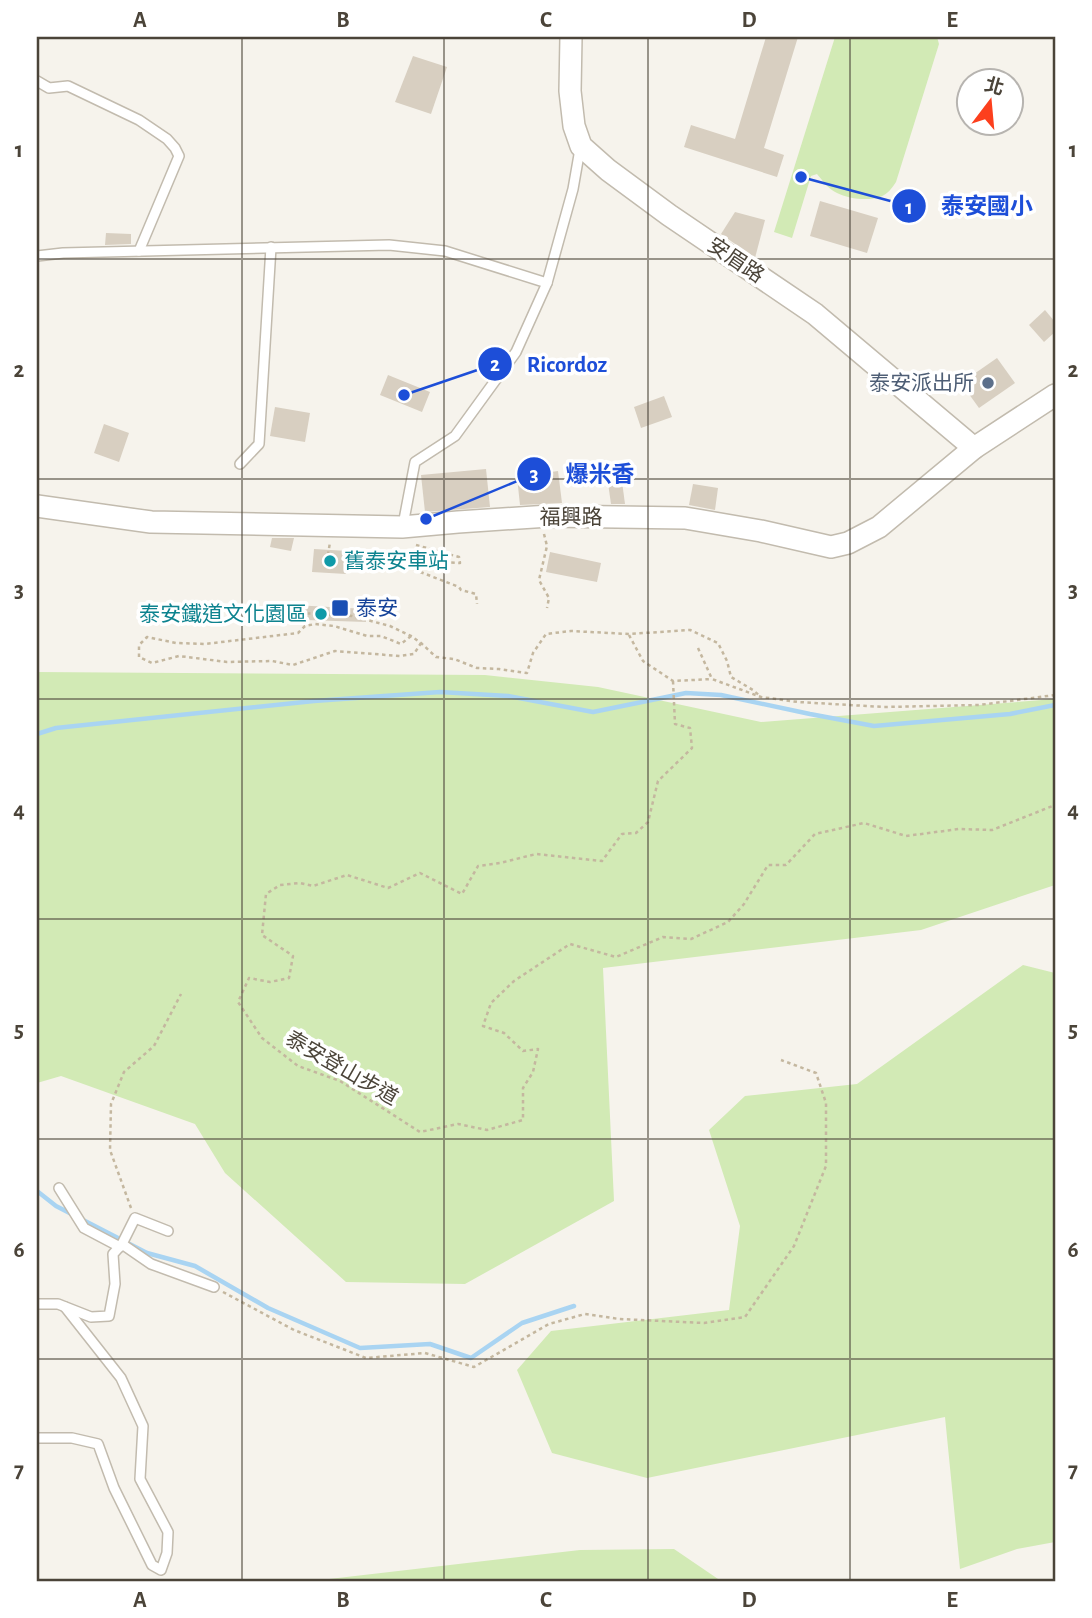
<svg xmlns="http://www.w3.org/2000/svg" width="1092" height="1618" font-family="'Alegreya Sans','Noto Sans TC',sans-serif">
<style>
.green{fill:#d2eab5}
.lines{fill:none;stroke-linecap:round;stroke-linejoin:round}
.stream{stroke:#a9d4f2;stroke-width:4.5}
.building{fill:#d8cfc1}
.service-casing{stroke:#c2bbae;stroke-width:12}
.tertiary-casing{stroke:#c2bbae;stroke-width:24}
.path{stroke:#c4b79f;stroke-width:2.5;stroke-dasharray:3.5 3.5;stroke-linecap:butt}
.service{stroke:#fff;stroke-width:9}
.tertiary{stroke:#fff;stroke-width:21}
.grid{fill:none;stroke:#4b4439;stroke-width:2;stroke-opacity:0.55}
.service-dot{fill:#5c6f8a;stroke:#fff;stroke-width:2.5}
.culture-dot{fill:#0f9aa8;stroke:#fff;stroke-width:2.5}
.transit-dot{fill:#1a4fb4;stroke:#fff;stroke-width:2.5}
.labels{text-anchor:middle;stroke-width:7;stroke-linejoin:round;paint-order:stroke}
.street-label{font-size:21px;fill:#4b4439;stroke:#fff}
.service-label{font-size:21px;fill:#4e5e75;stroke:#fff;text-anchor:end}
.culture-label{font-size:21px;fill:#0d838f;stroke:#fff;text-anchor:start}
.transit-label{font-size:21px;fill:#164399;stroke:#fff;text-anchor:start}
.leader{fill:none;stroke:#1d4ed8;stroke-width:2.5}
.callout-dot{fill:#1d4ed8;stroke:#fff;stroke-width:2.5}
.mark-label{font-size:21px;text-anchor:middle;font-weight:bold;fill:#fff}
.callout-label{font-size:23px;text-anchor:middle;font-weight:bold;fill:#1d4ed8;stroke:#fff;stroke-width:7;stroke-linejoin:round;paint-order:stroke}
.neatline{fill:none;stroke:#4b4439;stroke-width:2.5}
.grid-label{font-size:23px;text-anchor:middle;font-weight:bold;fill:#4b4439}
</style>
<rect width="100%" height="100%" fill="#f6f3ec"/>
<!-- green -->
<g class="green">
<path d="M 835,37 L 937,37 L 939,44 L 896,182 C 892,188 888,194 880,197 C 869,201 848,199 837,193 C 828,189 823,181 817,174 L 811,176 L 792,238 L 774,232 Z"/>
<polygon points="37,672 485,675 598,687 761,722 1055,699 1055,885 921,930 603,968 614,1201 465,1284 346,1282 225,1173 195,1124 61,1076 37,1083"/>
<polygon points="1023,965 1055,973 1055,1542 1017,1549 960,1569 945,1417 647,1478 552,1453 517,1370 551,1331 729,1310 740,1226 709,1130 745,1096 857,1084"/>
<polygon points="674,1549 721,1581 312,1581 580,1550"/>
</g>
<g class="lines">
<!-- stream -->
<g class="stream">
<polyline points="37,734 56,728 314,701 440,692 508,696 593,712 686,693 721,695 810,714 874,726 1010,714 1055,705"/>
<polyline points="37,1191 56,1206 147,1253 195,1266 268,1308 360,1348 430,1344 471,1358 522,1323 574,1306"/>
</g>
</g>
<!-- building -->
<g class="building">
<polygon points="766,37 798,37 764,148 784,155 777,177 684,147 691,125 735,139"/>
<polygon points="413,56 447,67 431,114 395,102"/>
<polygon points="820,201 878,218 867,253 810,236"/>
<polygon points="735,212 765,220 755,258 721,234"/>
<polygon points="106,233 131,234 131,244 105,245"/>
<polygon points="1045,310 1055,322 1055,332 1044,342 1029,325"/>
<polygon points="997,358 1015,383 979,408 961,383"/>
<polygon points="388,375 430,392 422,412 380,395"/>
<polygon points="664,396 672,417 641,428 634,407"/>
<polygon points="275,407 310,413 305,442 270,436"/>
<polygon points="104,424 129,433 119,462 94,453"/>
<polygon points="486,469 490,507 425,512 421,475"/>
<polygon points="558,471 562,503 520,505 517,477"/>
<polygon points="621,474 625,504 611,504 607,476"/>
<polygon points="693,484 718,488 715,510 689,505"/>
<polygon points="272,538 294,538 291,551 270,547"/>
<polygon points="314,549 348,551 346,574 312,572"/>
<polygon points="550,552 601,563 597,582 546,572"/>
<polygon points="276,604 366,609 366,622 276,619"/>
</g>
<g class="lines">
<!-- service casing -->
<g class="service-casing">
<g id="service">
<polyline points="37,81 49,88 68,86 139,120 167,139 175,148 179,156 139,251"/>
<polyline points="37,256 63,253 389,245 445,251 547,283"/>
<polyline points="240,464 259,444 271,247"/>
<polyline points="403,525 415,462 455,436 516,352 547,283 573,189 580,149"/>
<polyline points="59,1188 84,1228 120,1247"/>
<polyline points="122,1244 135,1218 168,1231"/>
<polyline points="37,1304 58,1304 91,1317 109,1316 115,1284 113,1254 122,1244 151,1264 214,1287"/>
<polyline points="37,1438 72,1438 98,1444 114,1488 152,1565 161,1570 167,1553 168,1532 140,1479 143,1426 121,1378 65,1307"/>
</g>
</g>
<!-- tertiary casing -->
<g class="tertiary-casing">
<g id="tertiary">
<polyline points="571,37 570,91 574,126 581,146 608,170 669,215 815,314 974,448"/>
<polyline points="37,506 151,522 402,527 458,522 549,516 685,518 761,531 831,547 848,543 879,527 974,448 1055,395"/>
</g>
</g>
<!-- path -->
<g class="path">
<polyline points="544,534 547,546 539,580 549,598 547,608"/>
<polyline points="416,545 459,557 460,563 408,560 405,566 459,587 461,590 476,594 477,604"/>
<polyline points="328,555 330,542"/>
<polyline points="300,613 352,616 390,626 411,636 421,643 436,657 454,659 477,668 499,669 527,673 533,653 546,634 571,631 629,634 690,630 718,643 727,661 731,677 753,690 761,697"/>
<polyline points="629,635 643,661 673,681 712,679"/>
<polyline points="411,636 401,644 381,636 367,636 334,626 315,624 305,626 298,633 205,644 176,643 147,637 139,645 139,657 152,663 179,656 227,662 272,661 293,665 335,651 400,656 414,654 421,643"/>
<polyline points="698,648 712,679 761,697 798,702 884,707 979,705 1055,695"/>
<polyline points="673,681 675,724 690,728 692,748 658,781 648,822 636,833 622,834 602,861 536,854 500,863 478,866 462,894 420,873 388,888 347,875 313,886 300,883 280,885 266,894 262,935 293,956 289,978 270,982 249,978 238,1002 262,1038 298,1066 340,1081 420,1132 458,1124 487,1130 523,1120 523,1088 533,1072 538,1049 523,1051 504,1033 483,1026 491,1003 514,981 570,944 616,957 663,937 691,939 728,922 744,904 768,865 786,865 815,834 864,823 906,836 959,829 992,830 1055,805"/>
<polyline points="131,1208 110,1150 111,1104 124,1072 154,1046 181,994"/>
<polyline points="223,1292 294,1330 366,1358 425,1353 474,1367 549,1324 585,1314 619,1319 704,1323 745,1317 794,1246 826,1166 826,1103 816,1073 781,1060"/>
</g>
<!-- service -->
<use href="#service" class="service"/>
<!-- tertiary -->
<use href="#tertiary" class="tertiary"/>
</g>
<!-- grid -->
<path class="grid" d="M 242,37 L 242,1581M 444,37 L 444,1581M 648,37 L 648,1581M 850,37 L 850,1581M 37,259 L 1055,259M 37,479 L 1055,479M 37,699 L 1055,699M 37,919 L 1055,919M 37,1139 L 1055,1139M 37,1359 L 1055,1359"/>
<!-- markers -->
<circle class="service-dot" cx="988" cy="383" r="7"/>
<g class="culture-dot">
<circle cx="330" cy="561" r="7"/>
<circle cx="321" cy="614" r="7"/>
</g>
<rect class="transit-dot" x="331" y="599" width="18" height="18" rx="3.5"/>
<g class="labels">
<!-- street labels -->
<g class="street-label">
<text transform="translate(736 260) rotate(34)" y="7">安眉路</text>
<text x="571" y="524">福興路</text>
<text transform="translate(342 1068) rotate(30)" y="7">泰安登山步道</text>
</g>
<!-- service labels -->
<g class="service-label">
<text x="974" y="390">泰安派出所</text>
</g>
<!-- culture labels -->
<g class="culture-label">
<text x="344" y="568">舊泰安車站</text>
<text x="307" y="621" text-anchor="end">泰安鐵道文化園區</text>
</g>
<!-- transit labels -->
<g class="transit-label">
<text x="356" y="615">泰安</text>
</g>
</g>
<!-- callouts -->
<path class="leader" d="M801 177L909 206M404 395L495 364M426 519L534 474"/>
<g class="callout-dot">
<circle cx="801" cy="177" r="7"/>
<circle cx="404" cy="395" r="7"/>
<circle cx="426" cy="519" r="7"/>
<circle cx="909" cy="206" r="18"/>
<circle cx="495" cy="364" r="18"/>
<circle cx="534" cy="474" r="18"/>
</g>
<g class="mark-label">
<text x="909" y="214">1</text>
<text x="495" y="371">2</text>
<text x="534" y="481">3</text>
</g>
<g class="callout-label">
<text x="987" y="214">泰安國小</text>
<text x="567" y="372">Ricordoz</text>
<text x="600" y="482">爆米香</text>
</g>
<!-- border -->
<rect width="1092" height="1618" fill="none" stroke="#ffffff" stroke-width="77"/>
<!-- north arrow -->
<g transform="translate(990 102) rotate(16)"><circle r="33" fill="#ffffff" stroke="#b7b4b0" stroke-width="2"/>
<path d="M0-5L12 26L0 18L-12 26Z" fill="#fc3f1d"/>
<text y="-10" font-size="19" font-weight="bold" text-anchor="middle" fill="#4b4439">北</text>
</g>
<rect x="38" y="38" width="1016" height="1542" class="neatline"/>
<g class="grid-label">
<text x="140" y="27">A</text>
<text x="343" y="27">B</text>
<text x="546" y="27">C</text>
<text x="749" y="27">D</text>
<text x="952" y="27">E</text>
<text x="19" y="157">1</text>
<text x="1073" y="157">1</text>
<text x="19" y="377">2</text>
<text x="1073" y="377">2</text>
<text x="19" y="597">3</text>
<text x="1073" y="597">3</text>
<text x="19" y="817">4</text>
<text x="1073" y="817">4</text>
<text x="19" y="1037">5</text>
<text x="1073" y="1037">5</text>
<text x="19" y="1257">6</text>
<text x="1073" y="1257">6</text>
<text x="19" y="1477">7</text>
<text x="1073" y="1477">7</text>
<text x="140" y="1607">A</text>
<text x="343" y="1607">B</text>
<text x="546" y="1607">C</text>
<text x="749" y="1607">D</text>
<text x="952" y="1607">E</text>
</g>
</svg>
